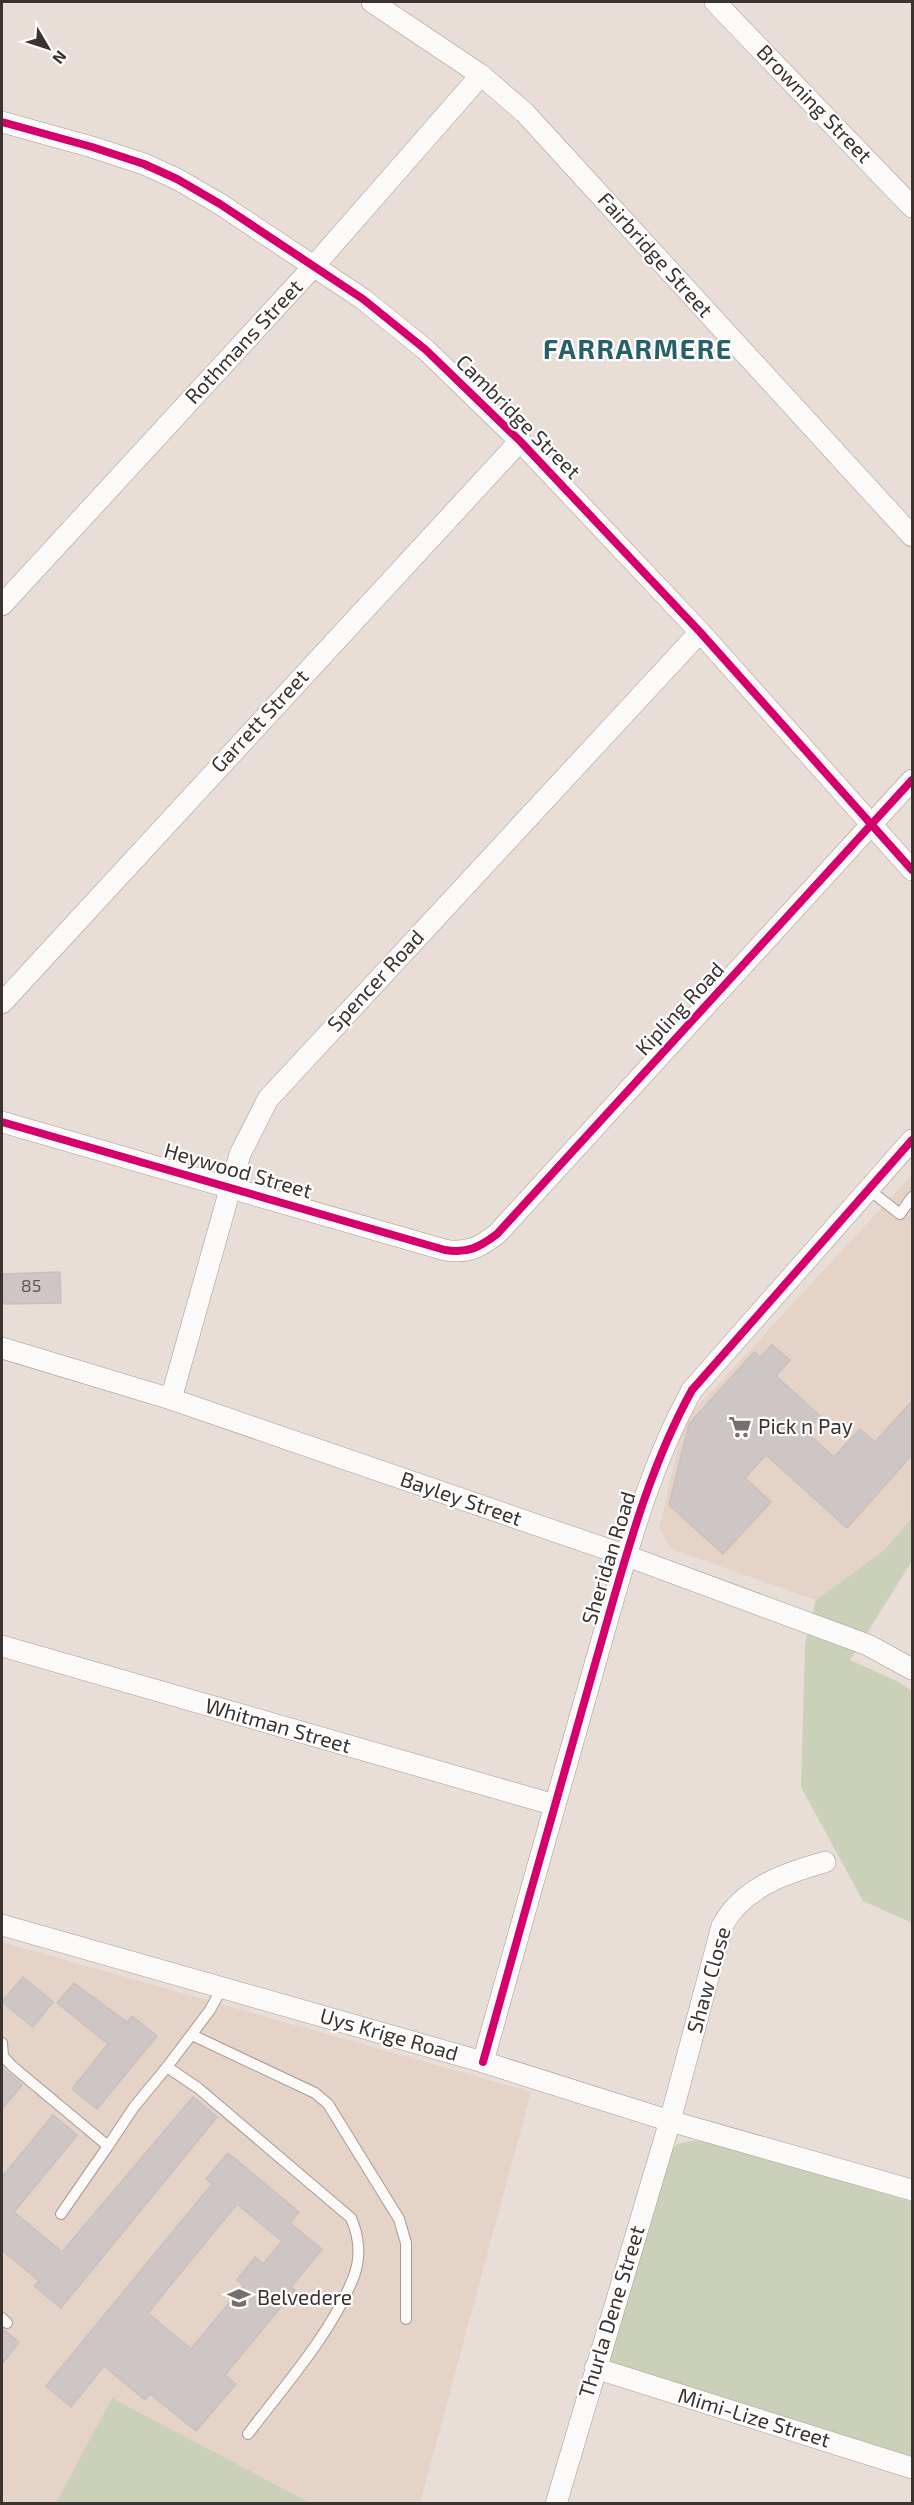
<svg xmlns="http://www.w3.org/2000/svg" width="914" height="2505" font-family="'Exo 2',sans-serif">
<style>
.built{fill:#e6d3c8}
.green{fill:#cbd1b8}
.building{fill:#cdc6c5;stroke:#c8c0c0;stroke-width:1.5;fill-rule:evenodd}
.lines{fill:none;stroke-linecap:round;stroke-linejoin:round}
.service-casing{stroke:#a39a96;stroke-width:12}
.minor-casing{stroke:#a39a96;stroke-width:22}
.service{stroke:#fcfaf9;stroke-width:10}
.minor{stroke:#fcfaf9;stroke-width:21}
.cycleway-casing{stroke:#fff;stroke-width:11}
.cycleway{stroke:#d6006c;stroke-width:8}
.labels{text-anchor:middle;stroke-width:4.5;stroke-linejoin:round;paint-order:stroke}
.number-label{font-size:18px;fill:#635b58}
.street-label{font-size:21px;fill:#3b3330;stroke:#fff}
.poi-label{font-size:21px;fill:#3b3330;stroke:#fff;text-anchor:start}
.district-label{font-size:27px;font-weight:bold;letter-spacing:1.5px;fill:#276067;stroke:#fff}
</style>
<rect width="100%" height="100%" fill="#e8ddd7"/>
<!-- built -->
<g class="built">
<polygon points="912,1175 912,1518 884,1550 816,1600 673,1550 659,1529 684,1421"/>
<polygon points="2,1942 531,2092 420,2503 2,2503"/>
</g>
<!-- green -->
<g class="green">
<polygon points="912,1518 912,1561 850,1660 899,1682 912,1691 912,1923 863,1901 801,1787 805,1644 816,1600 884,1550"/>
<polygon points="690,2141 704,2141 912,2202 912,2466 610,2363 606,2355 666,2157 677,2144"/>
<polygon points="112,2398 310,2503 56,2503"/>
</g>
<!-- building -->
<g class="building">
<polygon points="60,1272 61,1303 5,1304 2,1298 2,1274"/>
<polygon points="772,1345 790,1360 776,1376 820,1416 806,1432 834,1457 860,1429 875,1442 912,1401 912,1455 847,1528 766,1455 745,1478 771,1502 723,1554 669,1505 689,1424 754,1352 760,1357"/>
<polygon points="23,1977 53,2002 33,2027 2,2002"/>
<polygon points="74,1983 127,2022 132,2016 157,2036 97,2109 72,2089 108,2044 57,2003"/>
<polygon points="2,2068 22,2085 2,2109"/>
<polygon points="193,2097 217,2117 61,2308 34,2286 39,2281 2,2250 2,2177 53,2115 77,2135 14,2212 62,2252"/>
<path d="M 228,2153 L 299,2212 L 290,2223 L 322,2249 L 291,2287 L 295,2290 L 225,2375 L 236,2384 L 196,2431 L 150,2394 L 145,2400 L 104,2366 L 71,2407 L 46,2386 L 212,2184 L 206,2179 ZM 237,2204 L 282,2241 L 263,2264 L 255,2257 L 237,2280 L 243,2286 L 191,2349 L 148,2313 Z"/>
<polygon points="2,2328 19,2342 2,2364"/>
</g>
<g class="lines">
<!-- service casing -->
<g class="service-casing">
<g id="service">
<polyline points="868,1189 900,1214 912,1197"/>
<polyline points="192,2035 315,2093 328,2104 399,2219 406,2243 406,2319"/>
<path d="M 2,2043 L 3,2056 L 12,2066 L 108,2146 L 134,2107 L 167,2067 L 198,2088 L 351,2218 C 359,2236 361,2257 354,2276 C 332,2333 285,2385 248,2434"/>
<polyline points="167,2067 210,2010 222,1988"/>
<polyline points="61,2214 108,2146"/>
<polyline points="2,2318 7,2323"/>
</g>
</g>
<!-- minor casing -->
<g class="minor-casing">
<g id="minor">
<polyline points="372,2 481,75 525,113 912,536"/>
<polyline points="715,2 912,207"/>
<polyline points="2,122 92,147 144,164 177,179 220,204 363,299 426,350 520,441 700,632 912,870"/>
<polyline points="2,605 314,266 481,75"/>
<polyline points="2,1003 520,441"/>
<path d="M 2,1122 L 445,1250 C 467,1254 480,1247 497,1234 L 912,780"/>
<polyline points="2,1348 171,1399 627,1556 868,1645 912,1669"/>
<polyline points="171,1399 240,1154 268,1099 700,632"/>
<polyline points="2,1646 555,1805"/>
<polyline points="2,1925 483,2062 670,2121 912,2190"/>
<path d="M 483,2062 C 520,1929 557,1797 595,1664 C 622,1571 645,1475 692,1390 L 912,1140"/>
<polyline points="595,2368 912,2468"/>
<path d="M 556,2504 L 670,2121 L 722,1926 C 743,1887 786,1873 825,1862"/>
</g>
</g>
<!-- service -->
<use href="#service" class="service"/>
<!-- minor -->
<use href="#minor" class="minor"/>
<!-- cycleway casing -->
<g class="cycleway-casing">
<g id="cycleway">
<polyline points="2,122 92,147 144,164 177,179 220,204 363,299 426,350 520,441 700,632 912,870"/>
<path d="M 2,1122 L 445,1250 C 467,1254 480,1247 497,1234 L 912,780"/>
<path d="M 483,2062 C 520,1929 557,1797 595,1664 C 622,1571 645,1475 692,1390 L 912,1140"/>
</g>
</g>
<!-- cycleway -->
<use href="#cycleway" class="cycleway"/>
</g>
<!-- icons -->
<defs>
<g id="supermarket-bare" transform="scale(1.8)"><path d="M-6-5.5h2.5l.6 2H6L4.5 2H-2.5L-4.4-4H-6ZM-1.5 3.2a1.3 1.3 0 1 0 .1 0ZM3 3.2a1.3 1.3 0 1 0 .1 0Z" fill="#786e6a" stroke="#fff" stroke-width="2.5" paint-order="stroke"/></g>
<g id="school-bare" transform="scale(1.8)"><path d="M0-5L7-2L0 1L-7-2ZM-4 1L0 2.5L4 1V4Q0 6-4 4Z" fill="#786e6a" stroke="#fff" stroke-width="2.5" paint-order="stroke"/></g>
</defs>
<g fill-rule="evenodd">
<use href="#supermarket-bare" x="740" y="1427"/>
<use href="#school-bare" x="239" y="2298"/>
</g>
<g class="labels">
<!-- number labels -->
<g class="number-label">
<text x="31" y="1292">85</text>
</g>
<!-- street labels -->
<g class="street-label">
<text transform="translate(814 104) rotate(46)" y="7">Browning Street</text>
<text transform="translate(655 255) rotate(48)" y="7">Fairbridge Street</text>
<text transform="translate(244 342) rotate(-47)" y="7">Rothmans Street</text>
<text transform="translate(518 417) rotate(45)" y="7">Cambridge Street</text>
<text transform="translate(260 721) rotate(-47)" y="7">Garrett Street</text>
<text transform="translate(376 981) rotate(-47)" y="7">Spencer Road</text>
<text transform="translate(680 1009) rotate(-47)" y="7">Kipling Road</text>
<text transform="translate(238 1171) rotate(16)" y="7">Heywood Street</text>
<text transform="translate(461 1499) rotate(19)" y="7">Bayley Street</text>
<text transform="translate(609 1558) rotate(-73)" y="7">Sheridan Road</text>
<text transform="translate(278 1726) rotate(16)" y="7">Whitman Street</text>
<text transform="translate(709 1980) rotate(-74)" y="7">Shaw Close</text>
<text transform="translate(389 2035) rotate(16)" y="7">Uys Krige Road</text>
<text transform="translate(612 2312) rotate(-73)" y="7">Thurla Dene Street</text>
<text transform="translate(754 2418) rotate(17)" y="7">Mimi-Lize Street</text>
</g>
<!-- poi labels -->
<g class="poi-label">
<text x="758" y="1434">Pick n Pay</text>
<text x="257" y="2305">Belvedere</text>
</g>
<!-- district labels -->
<g class="district-label">
<text x="638" y="359">FARRARMERE</text>
</g>
</g>
<!-- border -->
<rect width="914" height="2505" fill="none" stroke="#3b3330" stroke-width="6"/>
<!-- north arrow -->
<g transform="translate(48 48) rotate(129)" stroke="#ffffff" stroke-width="4.5" paint-order="stroke">
<path d="M0-4.5L10 22L0 15L-10 22Z" fill="#3b3330"/>
<text y="-9" font-size="16" font-weight="bold" text-anchor="middle" fill="#3b3330">N</text>
</g>
</svg>
